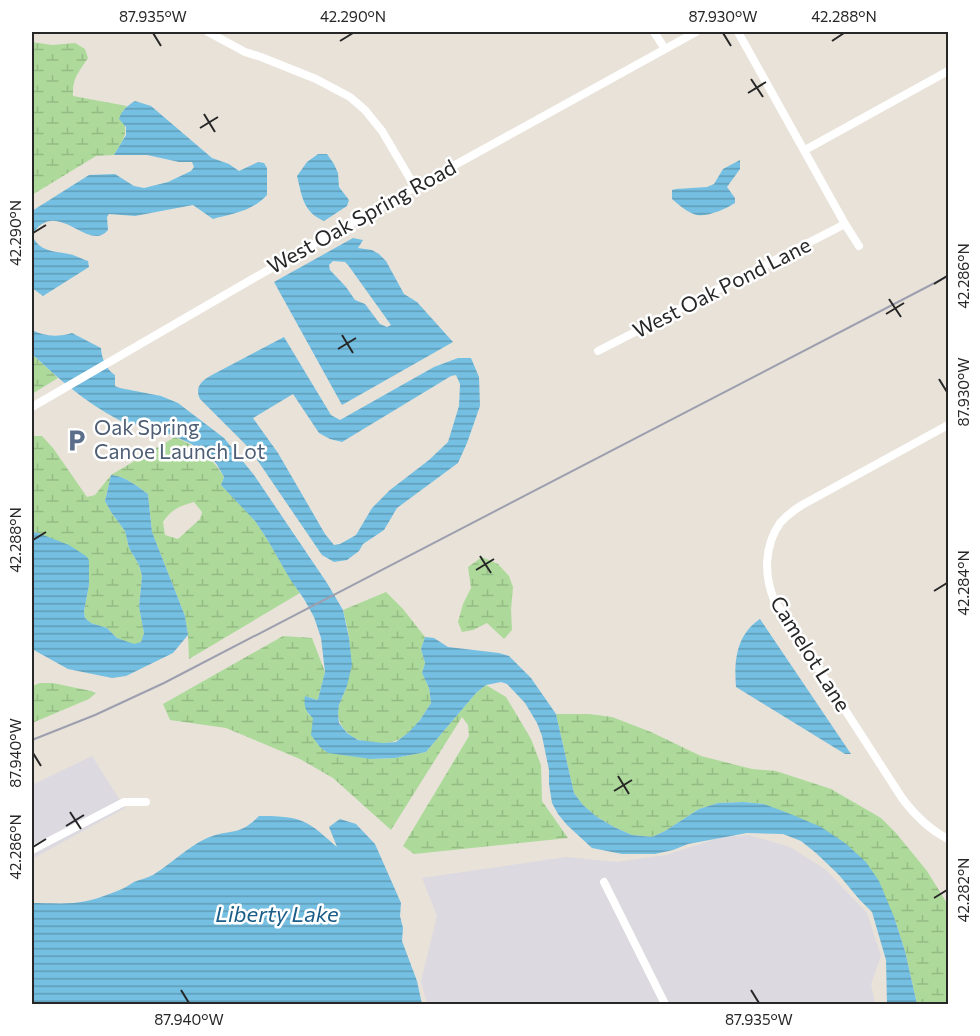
<svg xmlns="http://www.w3.org/2000/svg" width="980" height="1036" viewBox="0 0 980 1036" font-family="Commissioner,sans-serif">
<defs>
<pattern id="wetland-marsh" width="20" height="14" patternUnits="userSpaceOnUse" patternTransform="scale(1.5)"><rect width="20" height="14" fill="#adda9a"/><path d="M1 5h8M5 5V1M11 12h8M15 12V8" fill="none" stroke="#95bb85"/></pattern>
<pattern id="water-rules" width="6" height="5" patternUnits="userSpaceOnUse" patternTransform="scale(1.5)"><rect width="6" height="5" fill="#75c0e2"/><path d="M0 2.5h6" fill="none" stroke="#609cb7"/></pattern>
</defs>
<rect width="100%" height="100%" fill="#e8e2d9"/>
<path fill="#dcd9e1" d="M92 756 125 808 32 859V785Z
M749 835 790 847 825 869 867 913 881 956 871 984 875 1004H427L421 981 437 916 422 878 566 857 617 862 666 855 722 837Z"/>
<path fill="url(#wetland-marsh)" fill-rule="evenodd" d="M32 42 52 45 75 43 85 49 88 58C79 72 72 78 73 96L127 106 122 112C128 135 126 135 114 155L96 156 32 195Z
M32 354 58 378 32 394Z
M32 436H42L53 448 87 497 95 495 111 475 175 437C199 448 210 455 224 477L221 485C233 497 247 510 257 524 273 546 284 571 300 593L189 659 188 635 185 616 152 532 148 494C137 486 125 476 111 475L105 501 111 512 125 531 129 548 139 565 142 576 139 607 144 633 141 642 134 645 117 638 107 628 91 623 85 618 84 611 89 585 38 533 32 532ZM194 502 202 512 200 519 178 539 165 535 163 522C171 510 179 506 194 502Z
M482 557 498 564 509 576 513 587 511 610 512 630 504 639 487 623 473 630 462 632 458 622 463 604 471 588 468 567Z
M386 592 403 609 425 637 421 649 425 663 422 673 429 688 431 703C419 722 405 745 380 743 373 742 363 742 357 739 344 733 335 720 339 706 341 698 346 692 347 684 348 672 350 649 349 637 348 628 345 619 343 610Z
M283 636 312 638 325 672 318 699 317 700 305 696 308 714 371 759 395 758 426 752 476 693 486 685 506 697 531 739 541 765 542 801 568 838 414 854 403 846 469 736 468 725 462 717 391 830 333 778 300 759 226 728 170 720 163 704Z
M40 683H53L91 691 96 693 89 699 32 723V686Z
M556 714H589L612 717 651 732 701 756 752 769 776 771 831 789 881 818 896 833 927 871 948 905V1004H917L905 951 894 917 764 804 744 802 718 803 699 809 665 831 652 837 632 835 614 827 597 817 583 805 574 793Z"/>
<path fill="url(#water-rules)" fill-rule="evenodd" d="M135 101 151 106 212 158 229 164 239 171 258 162 264 163 267 168V195C251 212 234 213 213 219L193 205 135 216 109 214 107 217 108 230C89 254 56 195 32 235 39 252 54 251 69 254 75 255 82 259 88 261L89 267 43 296 32 288V211L89 175 115 174 134 186 144 188 168 182 191 171 194 167 192 162H179L147 155H114L126 135V127L119 119C122 110 127 106 135 101Z
M318 154H327L334 164 338 173 339 187 349 200 347 206 324 221C303 212 302 196 297 176L307 162Z
M740 160V169L727 187 735 198V203C726 209 707 217 697 215 688 213 679 205 672 199V190L676 189 707 187 714 184 723 169Z
M353 238 363 240 358 248 372 250 379 254 386 261 404 294 417 302 453 342 342 405 274 282ZM333 261 345 262 348 265 391 325 387 327 380 324 365 304 355 300 346 287 330 270 329 265Z
M32 330C45 337 59 337 72 333L101 348C101 357 107 371 115 375V386L120 388 161 396 178 403 224 438 254 475 327 583 343 610 349 638 352 665 347 686 339 705 338 713 339 723 347 733 358 740 383 743 396 742 409 732 420 720 431 703 429 688 422 673 425 663 421 649 425 637 434 638 448 647 499 653 509 656 531 678 556 714 574 793 583 805 597 817 614 827 632 835 652 837 665 831 699 809 718 803 744 802 764 804 793 815 821 827 845 843 866 862 879 881 894 917 905 951 917 1004H887L886 960 872 912 859 899 839 875 816 853 801 841 783 834 747 833 688 844 673 850 655 854H622L592 848 567 825 558 814 552 803 549 784V770L542 736 537 723 525 703 507 684 501 682 486 685 476 693 426 752 395 758 371 759 328 753 320 747 311 735 313 718C306 713 303 705 305 696L317 700 318 699 325 672 321 638 314 617 304 599 290 579 267 539 255 521 221 485 224 477C221 472 218 466 215 462 198 443 169 434 146 426 137 424 127 425 119 420 86 403 59 379 32 354Z
M284 337 331 415 340 420 434 367 458 358H471L479 377 480 406 467 443 458 463 397 508 384 530 363 544 359 551 347 560 334 562 322 555 249 448 200 399C195 388 200 382 210 376ZM456 375 460 384 459 406 448 442 429 460 390 490 372 508 356 535 340 544 334 545 325 534 278 453 253 418 293 394 319 433 330 439 342 442 451 376Z
M111 475C125 476 137 486 148 494L152 532 185 616 188 635 173 653 126 676 112 678 68 669 32 649V532L38 533 69 545 86 556 89 560V585L84 611 85 618 91 623 107 628 117 638 134 644 141 642 144 633 139 607 142 576 139 565 129 548 125 531 111 512 105 501Z
M760 619 851 754H845L736 687C734 661 736 635 760 619Z
M259 816C273 816 289 816 302 821 315 826 326 838 337 847L329 827 340 819 356 824 375 844 401 903 400 916 403 928 402 941 417 981 422 1004H32V903C45 903 60 904 73 903 89 902 108 895 122 889 127 887 130 884 134 882 141 879 149 878 156 873 173 862 187 848 205 839 228 828 238 838 259 816Z"/>
<g fill="none" stroke-linecap="round" stroke-linejoin="round">
<path stroke="#fff" stroke-width="8" d="M208 32 245 52 261 57 316 79 350 97 365 110 382 131 415 187
M654 32 665 49
M738 32 845 224 859 246
M805 150 948 71
M598 351 845 224
M32 407 254 278 415 187 696 32
M948 425 802 505C794 510 786 516 780 523 764 546 764 575 774 600L902 798C914 814 930 830 948 839
M32 850 124 802H146
M604 882 665 1004"/>
<path stroke="#9d9faf" stroke-width="2" d="M32 740 95 715 164 683 948 276"/>
</g>
<path fill="none" stroke="#272727" stroke-width="2" d="M153 33 161 46M723 33 731 46M340 41 353 33M832 41 844 33M751 79 763 97M748 93 766 82M204 114 215 132M200 128 218 117M33 233 46 225M934 284 947 276M889 299 901 317M886 314 904 303M342 335 353 353M338 349 356 338M939 379 947 392M33 540 46 532M480 556 491 573M476 570 494 559M934 591 947 583M33 753 41 766M618 776 629 794M614 791 632 780M70 812 81 829M66 826 84 815M33 847 46 839M934 898 947 890M181 990 189 1003M751 990 759 1003"/>
<defs>
<symbol id="parking-bare" viewBox="-9 -9 18 18"><path d="M-3.5-5.5H1a3.5 3.5 0 0 1 0 7H-1V5.5H-3.5ZM-1-3.4V-.6H.8a1.4 1.4 0 0 0 0-2.8Z" fill="#5c6f8a" stroke="#fff" stroke-width="2.5" paint-order="stroke"/></symbol>
</defs>
<g fill-rule="evenodd">
<use href="#parking-bare" x="60" y="424" width="33" height="33"/>
</g>
<g text-anchor="middle" stroke-width="5" stroke-linejoin="round" paint-order="stroke">
<g font-size="21" fill="#272727" stroke="#fff">
<text transform="translate(362 217) rotate(-29)" y="7">West Oak Spring Road</text>
<text transform="translate(722 288) rotate(-27)" y="7">West Oak Pond Lane</text>
<text transform="translate(810 654) rotate(58)" y="7">Camelot Lane</text>
</g>
<g font-size="21" fill="#4e5e75" stroke="#fff" text-anchor="start">
<text x="94" y="435">Oak Spring<tspan x="94" dy="24">Canoe Launch Lot</tspan></text>
</g>
<g font-size="22" font-style="italic" fill="#195d88" stroke="#fff">
<text x="277" y="922">Liberty Lake</text>
</g>
</g>
<rect width="980" height="1036" fill="none" stroke="#ffffff" stroke-width="66"/>
<rect x="33" y="33" width="914" height="970" fill="none" stroke="#272727" stroke-width="2"/>
<g font-size="15" text-anchor="middle" fill="#272727">
<text x="153" y="22">87.935°W</text>
<text x="353" y="22">42.290°N</text>
<text x="723" y="22">87.930°W</text>
<text x="844" y="22">42.288°N</text>
<text transform="translate(16 233) rotate(-90)" y="5">42.290°N</text>
<text transform="translate(964 276) rotate(-90)" y="5">42.286°N</text>
<text transform="translate(964 392) rotate(-90)" y="5">87.930°W</text>
<text transform="translate(16 540) rotate(-90)" y="5">42.288°N</text>
<text transform="translate(964 583) rotate(-90)" y="5">42.284°N</text>
<text transform="translate(16 753) rotate(-90)" y="5">87.940°W</text>
<text transform="translate(16 847) rotate(-90)" y="5">42.286°N</text>
<text transform="translate(964 890) rotate(-90)" y="5">42.282°N</text>
<text x="189" y="1025">87.940°W</text>
<text x="759" y="1025">87.935°W</text>
</g>
</svg>
